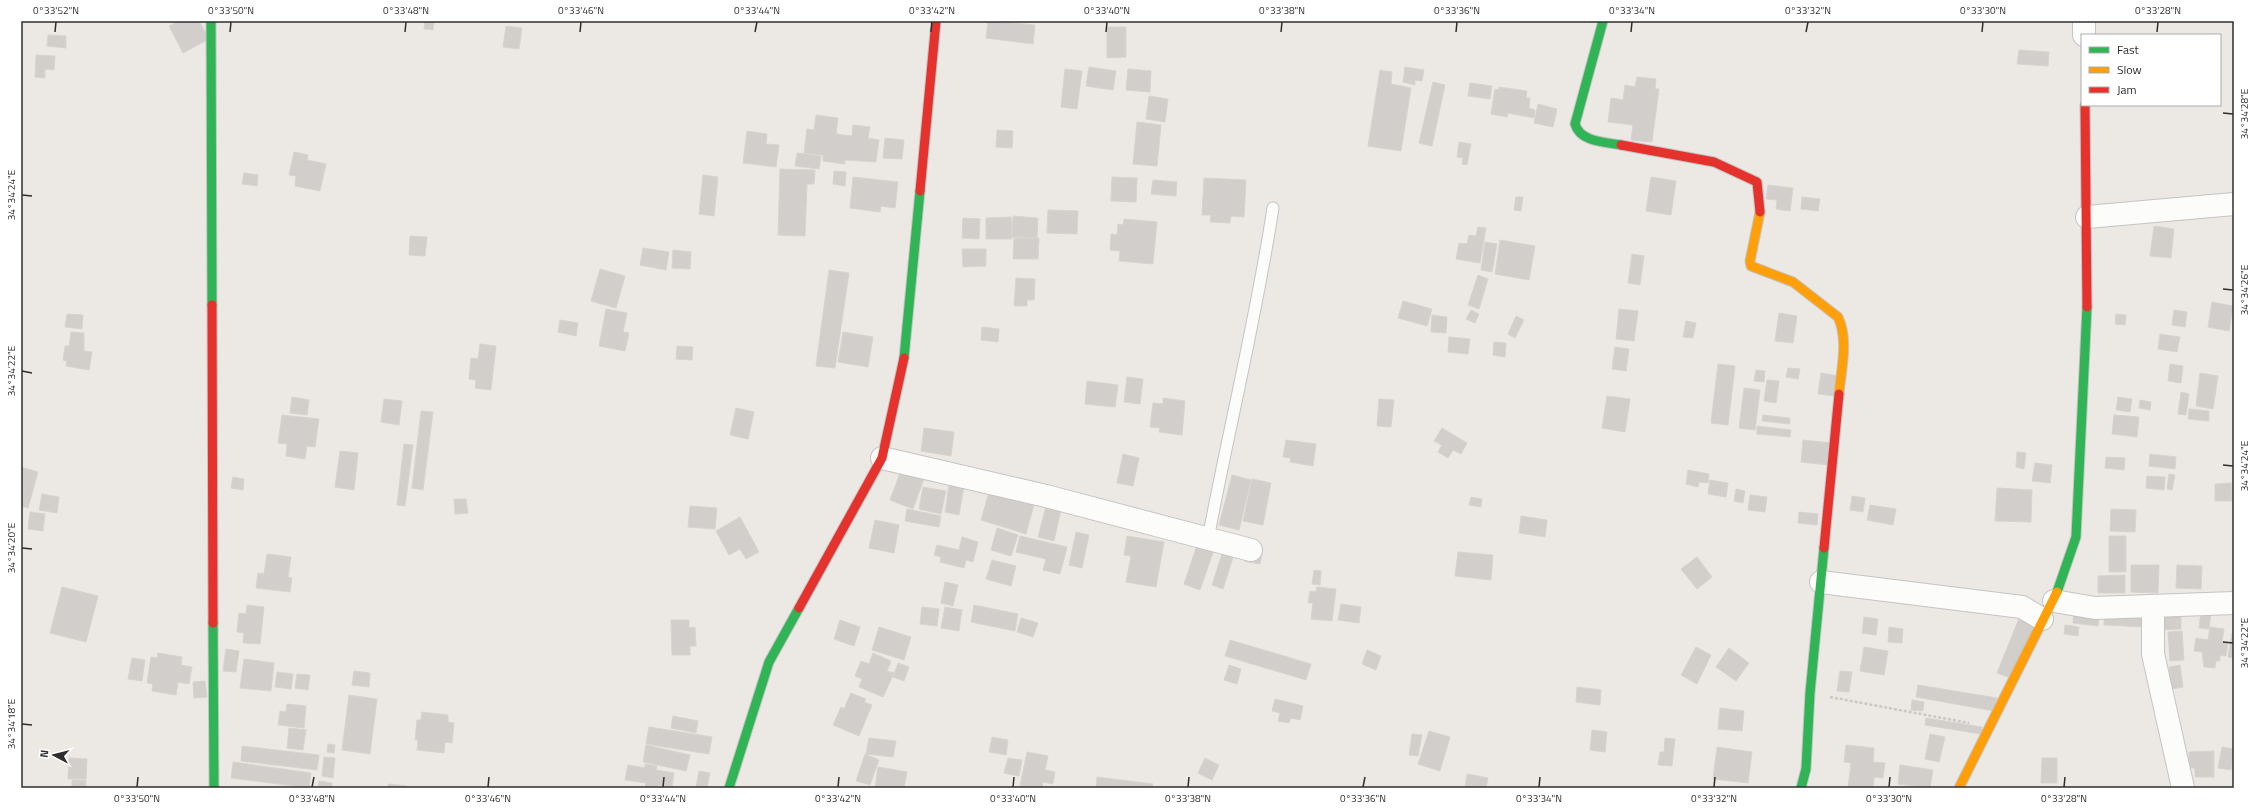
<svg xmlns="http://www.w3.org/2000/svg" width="2255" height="809" viewBox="0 0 2255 809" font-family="'Titillium Web',sans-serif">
<rect width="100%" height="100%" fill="#ece8e4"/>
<path fill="#d1cecb" stroke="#d7d4d0" d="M178 21H199L209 39 183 53 169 26Z
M425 21H434L433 30 424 29Z
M988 21 1035 25 1033 44 986 38Z
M506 26 522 28 519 49 503 47Z
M1107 27H1126V57L1107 58Z
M48 35 66 36V48L47 46Z
M2019 50 2049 52 2048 66 2017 64Z
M36 55 55 56 54 70 45 69V78L35 77Z
M1089 67 1116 71 1113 90 1086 86Z
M1405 67 1424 70 1422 81 1415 80V85L1403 82Z
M1065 69 1082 71 1077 109 1061 107Z
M1128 69 1151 71 1150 92 1126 90Z
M1380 70 1392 72 1391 84 1411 88 1401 151 1368 146Z
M1637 77 1656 79 1655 89H1659L1652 142 1631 140 1633 125 1608 122 1611 98 1623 100 1625 85 1635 87Z
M1433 82 1445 85 1432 146 1419 143Z
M1470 83 1492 86 1490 99 1468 96Z
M1499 87 1527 91 1526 98H1530L1529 108 1535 110 1534 118 1508 113 1507 117 1491 114 1495 89 1499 90Z
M1149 96 1168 99 1165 122 1146 119Z
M1538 104 1557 109 1553 127 1534 123Z
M816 115 838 118 836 134 852 136 853 125 870 127 868 138 879 140 876 162 845 160V164L823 161V155L804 153 807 129 814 130Z
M1137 122 1161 125 1157 166 1133 164Z
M997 130 1013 131 1012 148 996 147Z
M747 131 767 134 766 144 779 145 776 167 743 163Z
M885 138 904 140 902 159 883 158Z
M1459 142 1471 144 1467 165 1462 164 1463 158 1457 157Z
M294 152 308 155 307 160 326 164 320 191 295 186 296 176 289 175Z
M797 153 821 156 819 169 795 166Z
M780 169 815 170 814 184H807L805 236 778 235Z
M834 171 846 172 845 186 833 184Z
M244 173 258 175 257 186 242 184Z
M703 175 718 177 714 216 699 214Z
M853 177 898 182 895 208 881 206 880 212 850 208Z
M1112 177 1137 178 1136 202 1111 201Z
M1651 177 1676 181 1671 215 1646 211Z
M1204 178 1246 180 1244 217 1231 216 1230 223 1210 222 1211 215H1202Z
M1153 180 1177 182 1176 196 1151 194Z
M1768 185 1793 188 1790 211 1776 209 1777 200 1766 199Z
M1516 197H1523L1521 211 1514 210Z
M1802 197 1820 199 1818 211 1801 209Z
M1048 210 1078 211 1077 234 1047 233Z
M1013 216 1038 218 1037 238 1012 237Z
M1011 217 1012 239H986V218Z
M963 218 980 219 979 239 962 238Z
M1124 219 1157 222 1153 264 1119 261 1120 251 1110 250 1111 234 1117 235 1118 224 1123 225Z
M2154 226 2174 229 2171 258 2150 256Z
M1478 227 1486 228 1480 263 1456 259 1459 243 1467 244 1469 235 1476 236Z
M410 236 427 237 425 256 409 255Z
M1014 238H1039L1038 259H1013Z
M1500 240 1535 246 1529 280 1495 274Z
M1485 242 1497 244 1492 272 1481 270Z
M643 248 669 252 666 270 640 265Z
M962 249H986V266L963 267Z
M673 250 691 252 690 269 672 268Z
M1632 254 1644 256 1640 285 1628 283Z
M600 269 625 276 616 308 591 301Z
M829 270 849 273 835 368 816 366Z
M1478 275 1488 279 1479 309 1468 305Z
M1016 278 1035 279 1034 300H1027V306H1014Z
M1403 301 1432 309 1427 326 1398 318Z
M2212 302 2233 306 2229 331 2208 327Z
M606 309 627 313 623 332 629 333 625 351 599 346Z
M1619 309 1638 311 1634 341 1616 339Z
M1471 310 1479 314 1475 323 1466 319Z
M2174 310 2187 312 2185 327 2172 325Z
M1779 313 1797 316 1793 343 1775 341Z
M67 314 83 315 82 329 65 327Z
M2116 314 2126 315 2125 325 2115 324Z
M1432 315 1447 317 1446 333 1431 332Z
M1516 316 1524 320 1515 338 1508 334Z
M560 320 578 323 576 336 558 332Z
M1686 321 1696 323 1693 338 1683 337Z
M982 327 999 329 998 342 981 340Z
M71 332 84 333V351L92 352 89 370 66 366 67 361 63 360 65 346H69Z
M843 332 873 337 868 367 838 362Z
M2160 334 2180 337 2177 352 2158 349Z
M1449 337 1470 339 1468 354 1448 352Z
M1494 342 1506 343 1505 357 1493 355Z
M480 344 496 346 491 390 475 388 476 380 469 379 471 358 478 359Z
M677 346 693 347 692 360 676 359Z
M1615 347 1629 349 1626 371 1612 369Z
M1718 364 1735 366 1728 425 1711 423Z
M2170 364 2183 366 2181 383 2168 381Z
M1788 368 1800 369 1798 379 1786 377Z
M1756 370 1765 371 1764 382 1754 381Z
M1821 373 1838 376 1835 396 1818 394Z
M2200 373 2218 376 2213 409 2196 406Z
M1127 377 1143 379 1140 404 1124 402Z
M1767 380 1779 381 1776 403 1764 401Z
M1087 381 1118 385 1115 407 1085 404Z
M1744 388 1760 390 1755 430 1739 428Z
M2181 392 2189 394 2186 415 2178 414Z
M1607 396 1630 399 1625 432 1602 428Z
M292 397 309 400 307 415 290 413Z
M2118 397 2132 399 2130 412 2116 410Z
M1163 398 1185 401 1182 435 1159 432 1160 428 1150 427 1153 403 1163 404Z
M384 399 402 401 399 425 381 422Z
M1379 399 1394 400 1391 427 1377 426Z
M2140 400 2151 402 2150 410 2139 408Z
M736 408 754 412 748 439 730 435Z
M2189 409 2209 411V421L2188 419Z
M421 411 433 412 423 490 412 488Z
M282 415 319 419 315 447 307 446 305 459 286 456 287 444 278 443Z
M1763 415 1790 418V424L1762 421Z
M2114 415 2139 417 2137 437 2112 434Z
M1757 426 1791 430 1790 437 1757 434Z
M924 428 954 432 951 456 921 451Z
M1442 428 1467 443 1461 454 1453 450 1448 458 1438 452 1442 445 1434 441Z
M1286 440 1316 444 1313 466 1290 462 1291 458 1283 457Z
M1803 440 1831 443 1829 465 1801 462Z
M404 444 413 445 405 506 397 505Z
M340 451 358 453 354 490 335 487Z
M2017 452 2026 453 2024 469 2016 467Z
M1123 454 1139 458 1133 486 1117 483Z
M2150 454 2176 457 2175 469 2149 466Z
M2106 457 2125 458 2124 470 2105 468Z
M2035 463 2052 465 2050 483 2032 481Z
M21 467 38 472 28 508 21 506Z
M902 468 925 476 913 509 890 500Z
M1688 470 1709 474 1708 483 1699 482 1698 487 1686 484Z
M2169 474 2175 475 2172 490 2167 489Z
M1232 475 1251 480 1239 530 1219 525Z
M2147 476 2165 477 2164 490 2146 488Z
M233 477 244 479 243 490 231 488Z
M950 478 965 481 959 515 945 512Z
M1252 479 1271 483 1263 525 1243 521Z
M1710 480 1728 483 1726 497 1708 494Z
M2231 483 2232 501H2215V484Z
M923 487 946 491 941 514 919 509Z
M1997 488 2032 490 2031 522 1995 521Z
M1736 489 1745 491 1743 503 1734 501Z
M989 492 1034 505 1026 534 981 520Z
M42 494 59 497 57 513 39 510Z
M1750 495 1767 497 1765 512 1748 510Z
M1852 496 1865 498 1863 512 1850 510Z
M1471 497 1482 499 1481 507 1469 505Z
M454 499H466L468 513 455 514Z
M1870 505 1896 509 1893 525 1867 520Z
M690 506 717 508 715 529 688 527Z
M1046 506 1061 510 1054 541 1038 537Z
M907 509 941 516 939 527 905 521Z
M2111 509 2136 510 2135 532 2110 531Z
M30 512 45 514 43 531 28 529Z
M1799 512 1818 514 1817 525 1798 523Z
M1521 516 1547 520 1545 537 1519 533Z
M740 517 759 552 746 559 740 549 729 555 716 531Z
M875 520 899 525 894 553 869 548Z
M997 528 1018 535 1011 556 991 550Z
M1076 532 1089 535 1082 568 1069 565Z
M1020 536 1067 547 1060 574 1043 570 1046 559 1016 552Z
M1127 536 1164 542 1156 587 1126 582 1131 556 1124 555Z
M2109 536H2126V572H2109Z
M962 537 978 542 973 562 966 560 964 568 940 562 941 557 934 555 937 545 959 550Z
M1199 539 1216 544 1200 590 1184 584Z
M1225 545 1236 548 1223 589 1212 585Z
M1246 550 1262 553 1260 564 1244 561Z
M1458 552 1493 555 1491 580 1455 576Z
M267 554 291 557 288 577 292 578 290 592 256 588 258 573 264 574Z
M1697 557 1712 577 1697 589 1681 569Z
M992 560 1016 566 1011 586 986 579Z
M2131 565H2159L2158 593 2131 592Z
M2177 565 2202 566 2201 589 2176 588Z
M1314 570 1321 571 1320 585 1312 584Z
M2125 575V593H2098V576Z
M945 582 958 585 953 606 941 603Z
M62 587 98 596 86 642 50 633Z
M1317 587 1336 589 1332 621 1311 619 1313 603H1308L1310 591 1316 592Z
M1341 604 1361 607 1359 623 1338 620Z
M247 605 264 607 260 644 243 643 244 633 237 632 239 613 246 614Z
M974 605 1018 614 1015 631 971 622Z
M922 607 939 609 937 626 920 624Z
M945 607 962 610 959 631 941 628Z
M2074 611 2099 614 2098 626 2073 623Z
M2105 611 2147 614 2146 627 2104 625Z
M2201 612 2211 613 2209 629 2199 628Z
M2181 613V629L2159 630V614Z
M2020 616 2036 622 2013 679 1997 673Z
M1864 617 1878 619 1876 635 1862 633Z
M1021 618 1038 623 1033 637 1017 632Z
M671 620H689V628L695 627 696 646H690V655H672Z
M840 620 860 627 854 646 834 639Z
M2065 625 2079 627 2078 636 2064 634Z
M879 627 911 637 904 660 872 650Z
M1889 627 1903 629 1902 643 1888 642Z
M2210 627 2224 629 2222 642 2228 643 2226 656 2220 655V661H2216L2215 668 2204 667 2202 652 2194 651 2196 638 2208 640Z
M2182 631 2184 660 2170 661 2168 632Z
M2232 633 2234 634V658L2228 657Z
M1230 640 1311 664 1306 680 1225 656Z
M1696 647 1711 655 1697 684 1681 675Z
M1864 647 1888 651 1884 675 1860 671Z
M1729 648 1749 663 1736 681 1716 667Z
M226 649 239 651 236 672 223 671Z
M1367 650 1381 656 1376 670 1362 664Z
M158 653 182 657 181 665 192 667 189 684 178 682 176 695 152 691 153 684 147 683 151 657 157 658Z
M873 653 891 661 887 671 894 673 883 697 859 687 862 679 855 676 861 661 869 664Z
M132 658 145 660 142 681 128 679Z
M244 659 274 663 271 691 240 688Z
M898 663 909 667 904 681 893 677Z
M1229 665 1241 669 1237 684 1224 680Z
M2180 665 2183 687 2172 689 2169 667Z
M354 671 370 673 369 687 352 685Z
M1840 671 1852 672 1849 692 1837 691Z
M277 672 293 674 291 689 275 687Z
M297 674 310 675 308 690 295 688Z
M205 681 207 697 194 698 193 682Z
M1918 685 1997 698 1994 711 1916 697Z
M1577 687 1601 690 1600 705 1576 702Z
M851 693 866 699 864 702 872 705 859 736 833 725 841 707 844 709Z
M349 695 377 699 370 754 342 750Z
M1275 699 1303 706 1300 720 1291 718 1289 723 1278 721 1280 713 1272 711Z
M1912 700 1924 702 1923 711 1911 710Z
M287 704 306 706 304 728 278 725 280 711 286 712Z
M1720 708 1744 711 1742 731 1718 729Z
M422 712 448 715V722L454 723 452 743 445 742 444 753 417 750 418 740H415L417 720H421Z
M673 716 698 721 696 733 671 728Z
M1926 718 1982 727 1981 734 1925 725Z
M649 727 712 737 709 754 646 744Z
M289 728 306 730 303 750 287 748Z
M1592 730 1607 732 1605 752 1590 750Z
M1429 731 1450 737 1440 771 1418 764Z
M1412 734 1422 735 1418 756 1409 755Z
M1930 734 1945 737 1939 762 1925 759Z
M992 737 1008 740 1006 755 989 752Z
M869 738 896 741 893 757 866 754Z
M1665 738 1675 739 1672 766 1658 765 1660 752H1664Z
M328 744 335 745 334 753 327 752Z
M646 745 690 755 686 771 643 762Z
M1846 745 1874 748 1873 762 1885 763 1883 778 1874 777 1873 787 1848 788 1851 763 1844 762Z
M242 746 319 755 317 770 241 761Z
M1717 747 1752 752 1748 783 1713 779Z
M2222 747 2234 749 2231 770 2218 768Z
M2214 751V777H2195V768H2189V752Z
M1027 752 1048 756 1045 770 1055 772 1053 784 1043 782 1042 788 1020 786Z
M865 754 879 760 870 785 856 781Z
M324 757 335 758 333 778 322 776Z
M69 758 87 759 86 779H68Z
M1008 758 1022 760 1019 776 1004 773Z
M1205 758 1219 765 1212 780 1198 773Z
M2042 758H2057V783H2041Z
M233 762 311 773 309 788 231 778Z
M645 764 657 766 656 770 674 773 672 787 658 785 657 788H645L646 783 625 780 628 765 645 768Z
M1900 765 1933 770 1930 788 1898 784Z
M878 767 907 772 904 788H875Z
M699 771 710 773 707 788 696 787Z
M1467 774 1488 778 1486 788 1465 787Z
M1097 777 1153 784 1152 788H1096Z
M72 780H86V788H72Z
M319 781 332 783V788H318Z
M388 784 407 786 406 788H388Z"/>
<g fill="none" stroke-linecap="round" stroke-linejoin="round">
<defs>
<path id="lane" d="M1208 539C1229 428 1256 319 1273 208"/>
<path id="street" d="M2084 35V21
M2087 217 2234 204
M882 458 1046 496 1251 550
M1821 582 2022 607 2042 619
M2054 601 2095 608 2234 603
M2153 607V654L2183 788"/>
<path id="fast" d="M211 21 212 305
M1603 21 1575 124C1580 142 1605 142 1621 145
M904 358 920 191
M2057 592 2076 537 2087 307
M213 623 214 788
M729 788 769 662 799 608
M1801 788 1806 769 1810 693 1824 548"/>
<path id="slow" d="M1760 212 1750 261 1751 266 1793 282 1838 317C1849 340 1841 370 1839 394
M1959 788 2057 592"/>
<path id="jam" d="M2085 105 2087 307
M1621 145 1714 162 1757 182 1760 212
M920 191 936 21
M212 305 213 623
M1824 548 1839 394
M799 608 882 458 904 358"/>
</defs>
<use href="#lane" stroke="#c5c4c5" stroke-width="13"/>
<use href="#street" stroke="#c5c4c5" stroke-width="24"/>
<use href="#fast" stroke="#c5c4c5" stroke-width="11"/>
<use href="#slow" stroke="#c5c4c5" stroke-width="11"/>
<use href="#jam" stroke="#c5c4c5" stroke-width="11"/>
<path stroke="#c9c9c8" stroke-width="2.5" stroke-dasharray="3 2" stroke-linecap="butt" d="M1830 697 1969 723"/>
<use href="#lane" stroke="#fcfcfb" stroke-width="11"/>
<use href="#street" stroke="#fcfcfb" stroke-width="22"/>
<use href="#fast" stroke="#30b455" stroke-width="9"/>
<use href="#slow" stroke="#ff9f0a" stroke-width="9"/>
<use href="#jam" stroke="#e5322d" stroke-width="9"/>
</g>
<path fill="none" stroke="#2e2e2e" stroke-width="1.5" d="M55 32 56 22M230 32 231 22M405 32 406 22M580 32 581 22M755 32 757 22M931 32 932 22M1106 32 1107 22M1281 32 1282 22M1456 32 1457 22M1631 32 1632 22M1806 32 1808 22M1982 32 1983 22M2157 32 2158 22M2223 113 2233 114M22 195 32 196M2223 289 2233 290M22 371 32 373M2223 465 2233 466M22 548 32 549M2223 642 2233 643M22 724 32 725M137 787 138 777M312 787 314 777M488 787 489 777M663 787 664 777M838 787 839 777M1013 787 1014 777M1188 787 1189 777M1363 787 1365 777M1539 787 1540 777M1714 787 1715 777M1889 787 1890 777M2064 787 2065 777"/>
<rect width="2255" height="809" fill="none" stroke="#ffffff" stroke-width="44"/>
<rect x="2081" y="34" width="140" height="72" fill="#ffffff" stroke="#ababab"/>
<rect x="2089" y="47" width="20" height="6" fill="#30b455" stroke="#ababab"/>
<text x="2117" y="54" font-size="12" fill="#2e2e2e">Fast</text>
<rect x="2089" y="67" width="20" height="6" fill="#ff9f0a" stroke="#ababab"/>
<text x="2117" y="74" font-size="12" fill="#2e2e2e">Slow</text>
<rect x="2089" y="87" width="20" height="6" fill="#e5322d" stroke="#ababab"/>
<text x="2117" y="94" font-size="12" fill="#2e2e2e">Jam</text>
<g transform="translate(54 755) rotate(277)" stroke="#ffffff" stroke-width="3" paint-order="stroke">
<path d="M0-3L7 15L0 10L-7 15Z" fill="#2e2e2e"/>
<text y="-6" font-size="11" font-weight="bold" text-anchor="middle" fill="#2e2e2e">N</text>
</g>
<rect x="22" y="22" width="2211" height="765" fill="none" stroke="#2e2e2e" stroke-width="1.5"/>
<g font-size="10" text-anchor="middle" fill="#2e2e2e">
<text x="56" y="14">0°33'52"N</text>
<text x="231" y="14">0°33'50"N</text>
<text x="406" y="14">0°33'48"N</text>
<text x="581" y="14">0°33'46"N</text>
<text x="757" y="14">0°33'44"N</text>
<text x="932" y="14">0°33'42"N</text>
<text x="1107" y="14">0°33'40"N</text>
<text x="1282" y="14">0°33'38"N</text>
<text x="1457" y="14">0°33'36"N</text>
<text x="1632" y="14">0°33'34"N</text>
<text x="1808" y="14">0°33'32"N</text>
<text x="1983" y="14">0°33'30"N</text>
<text x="2158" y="14">0°33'28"N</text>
<text transform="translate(2244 114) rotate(-90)" y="4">34°34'28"E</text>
<text transform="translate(11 195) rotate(-90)" y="4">34°34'24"E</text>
<text transform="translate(2244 290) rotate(-90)" y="4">34°34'26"E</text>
<text transform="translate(11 371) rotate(-90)" y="4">34°34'22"E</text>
<text transform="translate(2244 466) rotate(-90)" y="4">34°34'24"E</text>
<text transform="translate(11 548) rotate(-90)" y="4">34°34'20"E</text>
<text transform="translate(2244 643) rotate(-90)" y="4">34°34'22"E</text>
<text transform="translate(11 724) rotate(-90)" y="4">34°34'18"E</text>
<text x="137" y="802">0°33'50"N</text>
<text x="312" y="802">0°33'48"N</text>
<text x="488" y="802">0°33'46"N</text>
<text x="663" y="802">0°33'44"N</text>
<text x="838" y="802">0°33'42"N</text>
<text x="1013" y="802">0°33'40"N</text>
<text x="1188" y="802">0°33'38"N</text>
<text x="1363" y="802">0°33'36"N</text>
<text x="1539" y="802">0°33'34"N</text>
<text x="1714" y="802">0°33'32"N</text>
<text x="1889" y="802">0°33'30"N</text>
<text x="2064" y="802">0°33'28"N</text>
</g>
</svg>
